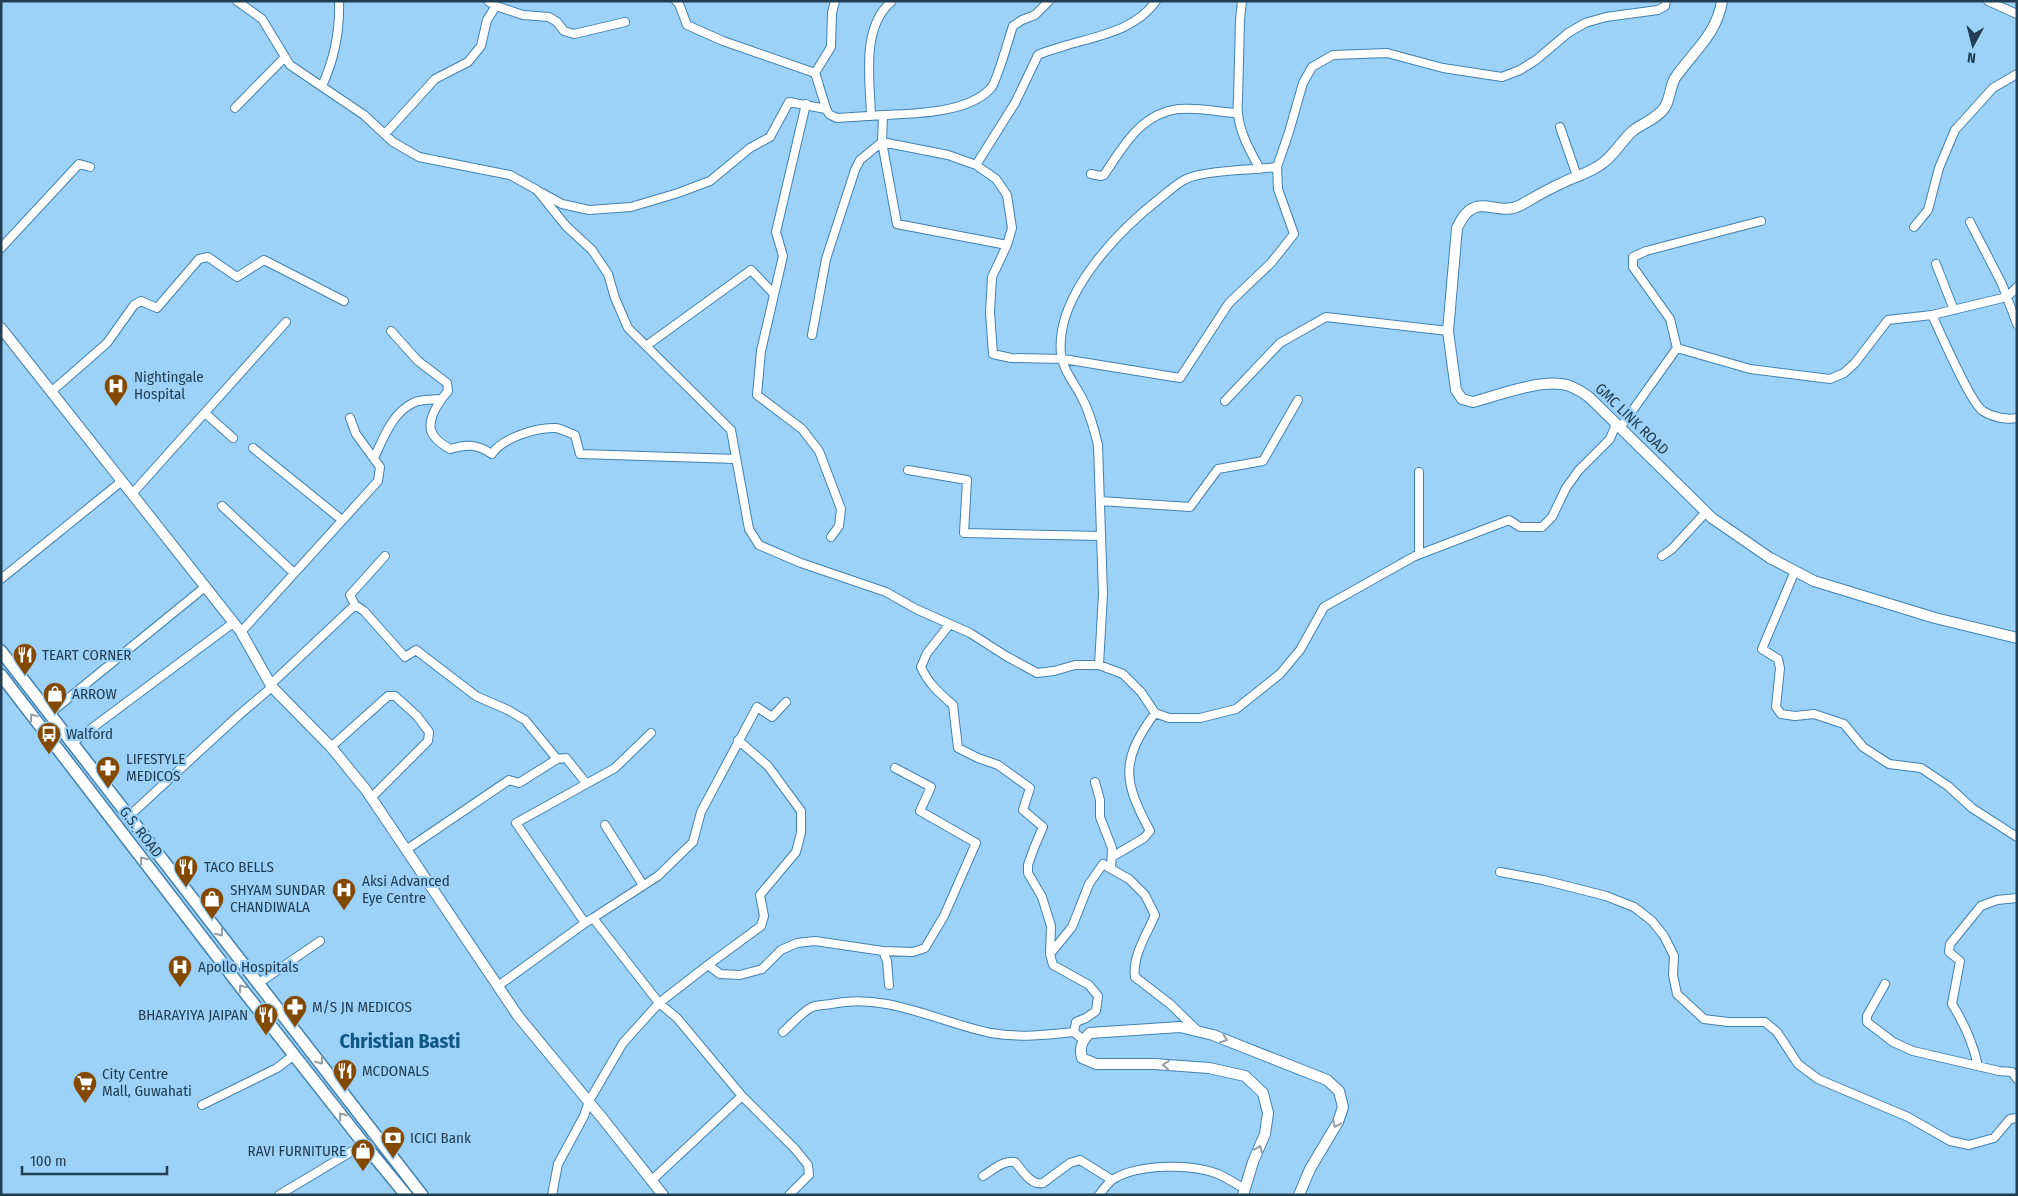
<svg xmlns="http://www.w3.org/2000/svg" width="2018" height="1196" viewBox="0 0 2018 1196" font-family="'Fira Sans Condensed',sans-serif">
<rect width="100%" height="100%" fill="#9cd1f8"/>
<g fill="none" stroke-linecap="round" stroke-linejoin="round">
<defs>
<path id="street" d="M237 1 262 19 290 65 364 115 393 142 419 157 510 175 537 190 566 226 592 250 608 274 615 298 628 328 731 430 749 529 759 545 801 563 886 592 916 609 970 633 1006 656 1037 673 1054 671 1075 665H1099L1123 674 1141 692 1155 713 1169 718H1200L1236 709 1280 674 1300 650 1324 607 1415 556 1509 520 1520 527H1542L1552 517 1566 488 1579 470 1610 439 1616 424
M488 1 496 6 523 15 549 17 557 22 564 31 574 34 625 22
M676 1 679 4 687 25 723 41 815 73C818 81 826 111 829 114 830 115 835 117 837 118L883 115
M1049 1 1035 15 1022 20 1013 26C1009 37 997 82 991 88 969 113 914 114 883 115L882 142 948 155 976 165 996 179 1007 195 1012 228 1007 245 992 277 990 312 993 354 1011 358 1063 359 1180 378 1229 303 1271 263 1294 234 1278 189 1277 167
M1242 1 1240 20 1238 100C1235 124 1248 148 1260 169
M1988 1 2017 14
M815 73 831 47 832 13 835 1
M322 86C334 60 340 30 339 1
M806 104 776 232 783 256 761 351 757 395 802 429 819 451 841 509 839 526 831 537
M235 108 285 57
M871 116C870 79 861 28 891 2
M1560 127 1577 176
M385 134 435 79 468 62 481 46 487 20 496 6
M976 165 1015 103 1038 55C1046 51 1056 49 1064 46 1097 36 1135 31 1156 1
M1091 174 1101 176 1104 175C1123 147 1141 113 1179 109 1198 107 1218 112 1236 113
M540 192 562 204 589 210 631 207 678 193 710 181 750 148 770 137 789 102 826 109
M1970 222 2002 284 2017 324
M1914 227 1928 210 1939 168 1955 130 1993 88 2017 74
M1 248 79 164 90 167
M1936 264 1954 310
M2017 287 2007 297 1932 315C1940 332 1971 404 1983 411 1992 417 2006 420 2017 418
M391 331 418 361 447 383 448 391C440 400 428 417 431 430 433 438 443 445 450 449 468 444 477 444 492 454 502 438 537 427 556 428 562 429 569 433 575 435L580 454 736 459
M812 335 826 259 855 170 860 160 882 142 897 224 1007 245
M646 346 751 270 774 294
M1677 348 1750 369 1830 379 1844 373 1855 363 1888 320 1932 315
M51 392 107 343 134 305 141 301 157 308 199 259 208 257 237 277 264 260 344 301
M1225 401 1280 343 1326 317 1448 331
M205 413 233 438
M1620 428 1677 348 1670 319 1633 267V257L1646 251 1761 221
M253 448 342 520
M374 458C383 439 392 413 413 403 420 399 432 400 441 399
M908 470 967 480 964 533 1101 536
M132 494 286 322
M1100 501 1190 507 1218 469 1263 461 1298 400
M222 506 294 573
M1419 554V472
M1662 556 1672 549 1706 512
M1795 571 1762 649 1778 659 1780 668 1776 707 1781 714 1795 716 1814 714 1844 724 1863 747 1889 764 1921 768 1948 786 1972 808 2017 837
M1 579 122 481
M355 605 350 595 385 556
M950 624 927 653 921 667C928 683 939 693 953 705L958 748 978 758 998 765 1030 788 1023 810 1043 827 1034 848 1028 865V873L1042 897 1051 926 1050 954 1053 965 1089 985 1098 996 1096 1011 1086 1018 1076 1022 1074 1032 1083 1040
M241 632 378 481 380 467 356 434 350 418
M1099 665 1103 594 1098 445C1094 429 1090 413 1082 398 1075 384 1063 370 1061 354 1055 296 1117 232 1159 199 1168 192 1176 184 1186 179 1205 170 1254 170 1277 167L1289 132 1303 83 1312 67 1333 55 1387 53 1443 68 1502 77 1520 70 1536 60 1568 33 1585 23 1606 17 1658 10 1665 6 1666 1
M271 684 355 605 364 611 405 657 416 650 476 696 508 710 525 720 557 759 566 758 586 783
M49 714 205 587
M651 733 615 768 516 823 585 923 593 918 659 1003 677 1018 742 1096 652 1180
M72 743 233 623
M331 747 388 696H395L417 716 429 732 428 741 371 798
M1095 782 1100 800V817L1112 848 1111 869 1129 879 1145 895 1155 915C1147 934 1132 956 1135 977L1170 1004 1198 1031
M128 817 239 715 272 687
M605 825 643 885
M406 850 509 780 519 783 557 759
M1112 857 1144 838 1150 831C1123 781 1120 761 1155 713
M1500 872 1543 880 1606 896 1634 907 1652 921 1664 936 1674 956 1673 975 1677 994 1704 1019 1728 1022H1765L1777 1032 1798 1064 1818 1079 1908 1117 1950 1141 1969 1145 1994 1138 2010 1119 2017 1118
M593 918 658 876 693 842 701 812 757 707 772 717 786 702
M883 951 913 952 925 948 944 916 976 843 920 811 931 787 895 768
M1050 954 1072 927 1089 884 1103 864 1111 869
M708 965 761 926 764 916 760 895 796 852 801 833V811L768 766 738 740
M259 983 320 941
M1885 984 1867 1016V1022L1893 1042 1913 1051 1999 1071 2012 1072 2017 1079
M498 986 585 923
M783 1032C791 1025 802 1012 812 1007 817 1005 825 1005 831 1004 887 992 937 1022 991 1033 1018 1038 1047 1035 1074 1032
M1978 1066C1973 1043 1964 1023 1952 1004L1960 961 1949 952 1950 944 1981 906 1997 900 2017 898
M742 1096 795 1149 808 1165 809 1175 789 1195
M202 1105 277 1068 294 1055
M983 1176C993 1170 1003 1160 1015 1162 1022 1170 1031 1186 1043 1183L1070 1163 1080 1160 1112 1180
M279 1195 364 1144
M552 1195 558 1164 584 1116 589 1101 623 1043 659 1003 708 965 720 974 740 975 762 969 781 950 797 943 815 941 883 951 887 961 889 985
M1099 1195C1103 1190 1107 1184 1112 1180 1136 1164 1191 1163 1218 1174 1227 1178 1236 1184 1245 1189"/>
<path id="secondary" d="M1722 1C1717 34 1693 52 1675 78 1670 87 1670 99 1665 107 1658 118 1645 122 1634 130 1622 139 1614 157 1600 165 1589 173 1574 177 1562 183 1548 189 1535 197 1521 205 1495 219 1476 187 1457 228L1448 331 1456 390 1462 399 1473 402C1498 395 1536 381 1561 384 1572 385 1581 391 1589 397L1712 518 1770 558 1814 581 1935 618 2017 638
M1 328 241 632 272 687 331 747 366 790 518 1016 603 1119 663 1195
M1243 1195 1253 1162 1265 1134 1268 1113 1263 1093 1245 1076 1209 1068 1154 1064H1096L1082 1058C1079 1047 1082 1040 1090 1033L1180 1027 1213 1035 1327 1080 1339 1091 1343 1107 1338 1122 1310 1169 1299 1195"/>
<path id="primary" d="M1 651 422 1195
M1 675 246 994 364 1144 406 1195"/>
</defs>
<use href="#street" stroke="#4182b0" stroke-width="10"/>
<use href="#secondary" stroke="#4182b0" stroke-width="12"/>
<use href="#primary" stroke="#4182b0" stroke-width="14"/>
<use href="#street" stroke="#fff" stroke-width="8"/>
<use href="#secondary" stroke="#fff" stroke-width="10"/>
<use href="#primary" stroke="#fff" stroke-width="11"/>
</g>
<defs><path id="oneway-chevron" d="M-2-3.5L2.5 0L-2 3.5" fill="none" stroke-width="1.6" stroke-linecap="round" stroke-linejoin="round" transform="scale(1.25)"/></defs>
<g stroke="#909ea8">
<use href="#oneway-chevron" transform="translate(33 717) rotate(-127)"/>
<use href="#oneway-chevron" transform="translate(143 860) rotate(-128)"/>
<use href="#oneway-chevron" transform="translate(220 933) rotate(52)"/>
<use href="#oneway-chevron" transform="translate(242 988) rotate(-127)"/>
<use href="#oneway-chevron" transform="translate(1224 1039) rotate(21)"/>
<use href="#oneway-chevron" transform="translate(320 1061) rotate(52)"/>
<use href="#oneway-chevron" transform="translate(1166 1065) rotate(-175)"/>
<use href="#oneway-chevron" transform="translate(342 1116) rotate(-128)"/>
<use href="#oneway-chevron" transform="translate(1336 1124) rotate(116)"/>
<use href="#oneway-chevron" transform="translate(1259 1149) rotate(-67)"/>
</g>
<defs>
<symbol id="hospital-pin" viewBox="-11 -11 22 30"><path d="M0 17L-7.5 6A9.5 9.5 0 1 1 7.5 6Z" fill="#844900" stroke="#9cd1f8"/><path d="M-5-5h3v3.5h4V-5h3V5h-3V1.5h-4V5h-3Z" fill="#fff"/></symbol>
<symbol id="restaurant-pin" viewBox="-11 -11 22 30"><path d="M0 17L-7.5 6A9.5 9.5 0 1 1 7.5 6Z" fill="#844900" stroke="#9cd1f8"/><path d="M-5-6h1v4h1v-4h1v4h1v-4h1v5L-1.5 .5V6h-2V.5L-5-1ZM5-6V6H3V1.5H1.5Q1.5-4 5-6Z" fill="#fff"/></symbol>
<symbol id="shop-pin" viewBox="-11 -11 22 30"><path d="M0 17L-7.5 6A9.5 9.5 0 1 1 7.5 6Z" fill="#844900" stroke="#9cd1f8"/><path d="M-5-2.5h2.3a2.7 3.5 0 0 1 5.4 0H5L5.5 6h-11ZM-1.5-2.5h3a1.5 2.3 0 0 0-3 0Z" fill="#fff"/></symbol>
<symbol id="bus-pin" viewBox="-11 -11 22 30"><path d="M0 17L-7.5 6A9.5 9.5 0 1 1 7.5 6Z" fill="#844900" stroke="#9cd1f8"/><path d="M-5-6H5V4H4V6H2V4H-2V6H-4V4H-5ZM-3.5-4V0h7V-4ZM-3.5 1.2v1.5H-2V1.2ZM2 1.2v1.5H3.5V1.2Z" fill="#fff"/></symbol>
<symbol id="pharmacy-pin" viewBox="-11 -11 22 30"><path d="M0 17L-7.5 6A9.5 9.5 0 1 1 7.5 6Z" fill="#844900" stroke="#9cd1f8"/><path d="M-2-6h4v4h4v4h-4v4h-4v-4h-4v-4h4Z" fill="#fff"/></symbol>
<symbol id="supermarket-pin" viewBox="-11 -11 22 30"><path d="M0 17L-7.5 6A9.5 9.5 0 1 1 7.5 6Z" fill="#844900" stroke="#9cd1f8"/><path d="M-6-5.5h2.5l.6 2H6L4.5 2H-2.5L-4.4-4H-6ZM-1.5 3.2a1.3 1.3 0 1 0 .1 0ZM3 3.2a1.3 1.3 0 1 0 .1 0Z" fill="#fff"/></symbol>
<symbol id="bank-pin" viewBox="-11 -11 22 30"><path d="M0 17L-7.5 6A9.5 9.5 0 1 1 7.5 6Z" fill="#844900" stroke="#9cd1f8"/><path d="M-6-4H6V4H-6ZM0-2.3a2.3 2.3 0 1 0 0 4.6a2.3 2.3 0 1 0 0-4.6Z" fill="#fff"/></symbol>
</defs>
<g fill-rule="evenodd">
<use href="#hospital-pin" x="102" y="372" width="28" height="38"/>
<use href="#restaurant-pin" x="11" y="641" width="28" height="38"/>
<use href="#shop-pin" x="41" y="680" width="28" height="38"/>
<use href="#bus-pin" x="35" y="720" width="28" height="38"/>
<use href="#pharmacy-pin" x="94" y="754" width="28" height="38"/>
<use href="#restaurant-pin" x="172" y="853" width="28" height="38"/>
<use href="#hospital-pin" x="330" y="876" width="28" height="38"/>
<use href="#shop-pin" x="198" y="885" width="28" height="38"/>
<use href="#hospital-pin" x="166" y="953" width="28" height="38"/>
<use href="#pharmacy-pin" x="281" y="993" width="28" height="38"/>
<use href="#restaurant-pin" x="252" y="1001" width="28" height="38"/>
<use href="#restaurant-pin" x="331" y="1057" width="28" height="38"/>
<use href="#supermarket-pin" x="71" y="1069" width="28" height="38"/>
<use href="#bank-pin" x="379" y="1124" width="28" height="38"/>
<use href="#shop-pin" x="349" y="1137" width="28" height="38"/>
</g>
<g text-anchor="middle" stroke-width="4.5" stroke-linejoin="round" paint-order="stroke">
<g font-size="15" fill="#223e52" stroke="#9cd1f8" text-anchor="start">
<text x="134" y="382">Nightingale<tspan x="134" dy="17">Hospital</tspan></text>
<text x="42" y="660">TEART CORNER</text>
<text x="72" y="699">ARROW</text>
<text x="66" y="739">Walford</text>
<text x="126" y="764">LIFESTYLE<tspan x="126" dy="17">MEDICOS</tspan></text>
<text x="204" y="872">TACO BELLS</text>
<text x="362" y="886">Aksi Advanced<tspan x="362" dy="17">Eye Centre</tspan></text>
<text x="230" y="895">SHYAM SUNDAR<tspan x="230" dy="17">CHANDIWALA</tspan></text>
<text x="198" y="972">Apollo Hospitals</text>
<text x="312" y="1012">M/S JN MEDICOS</text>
<text x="248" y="1020" text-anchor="end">BHARAYIYA JAIPAN</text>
<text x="362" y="1076">MCDONALS</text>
<text x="102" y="1079">City Centre<tspan x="102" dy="17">Mall, Guwahati</tspan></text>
<text x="410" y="1143">ICICI Bank</text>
<text x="346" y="1156" text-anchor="end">RAVI FURNITURE</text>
</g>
<g font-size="15" fill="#223e52" stroke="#9cd1f8">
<text transform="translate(1632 419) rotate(44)" y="5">GMC LINK ROAD</text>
<text transform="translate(141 832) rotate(52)" y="5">G.S. ROAD</text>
</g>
<g font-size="20" font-weight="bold" fill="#0f5883" stroke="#9cd1f8">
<text x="400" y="1048">Christian Basti</text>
</g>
</g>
<rect width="2018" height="1196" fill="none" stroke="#223e52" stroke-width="5"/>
<g transform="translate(1973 45) rotate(187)" stroke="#9cd1f8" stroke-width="4" paint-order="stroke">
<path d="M0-4L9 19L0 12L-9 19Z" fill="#223e52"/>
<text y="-8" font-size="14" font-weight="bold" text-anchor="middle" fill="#223e52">N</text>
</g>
<path d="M22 1166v8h145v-8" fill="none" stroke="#223e52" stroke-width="2.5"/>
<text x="30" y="1166" font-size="15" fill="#223e52" stroke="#9cd1f8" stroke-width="4" paint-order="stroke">100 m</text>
</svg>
